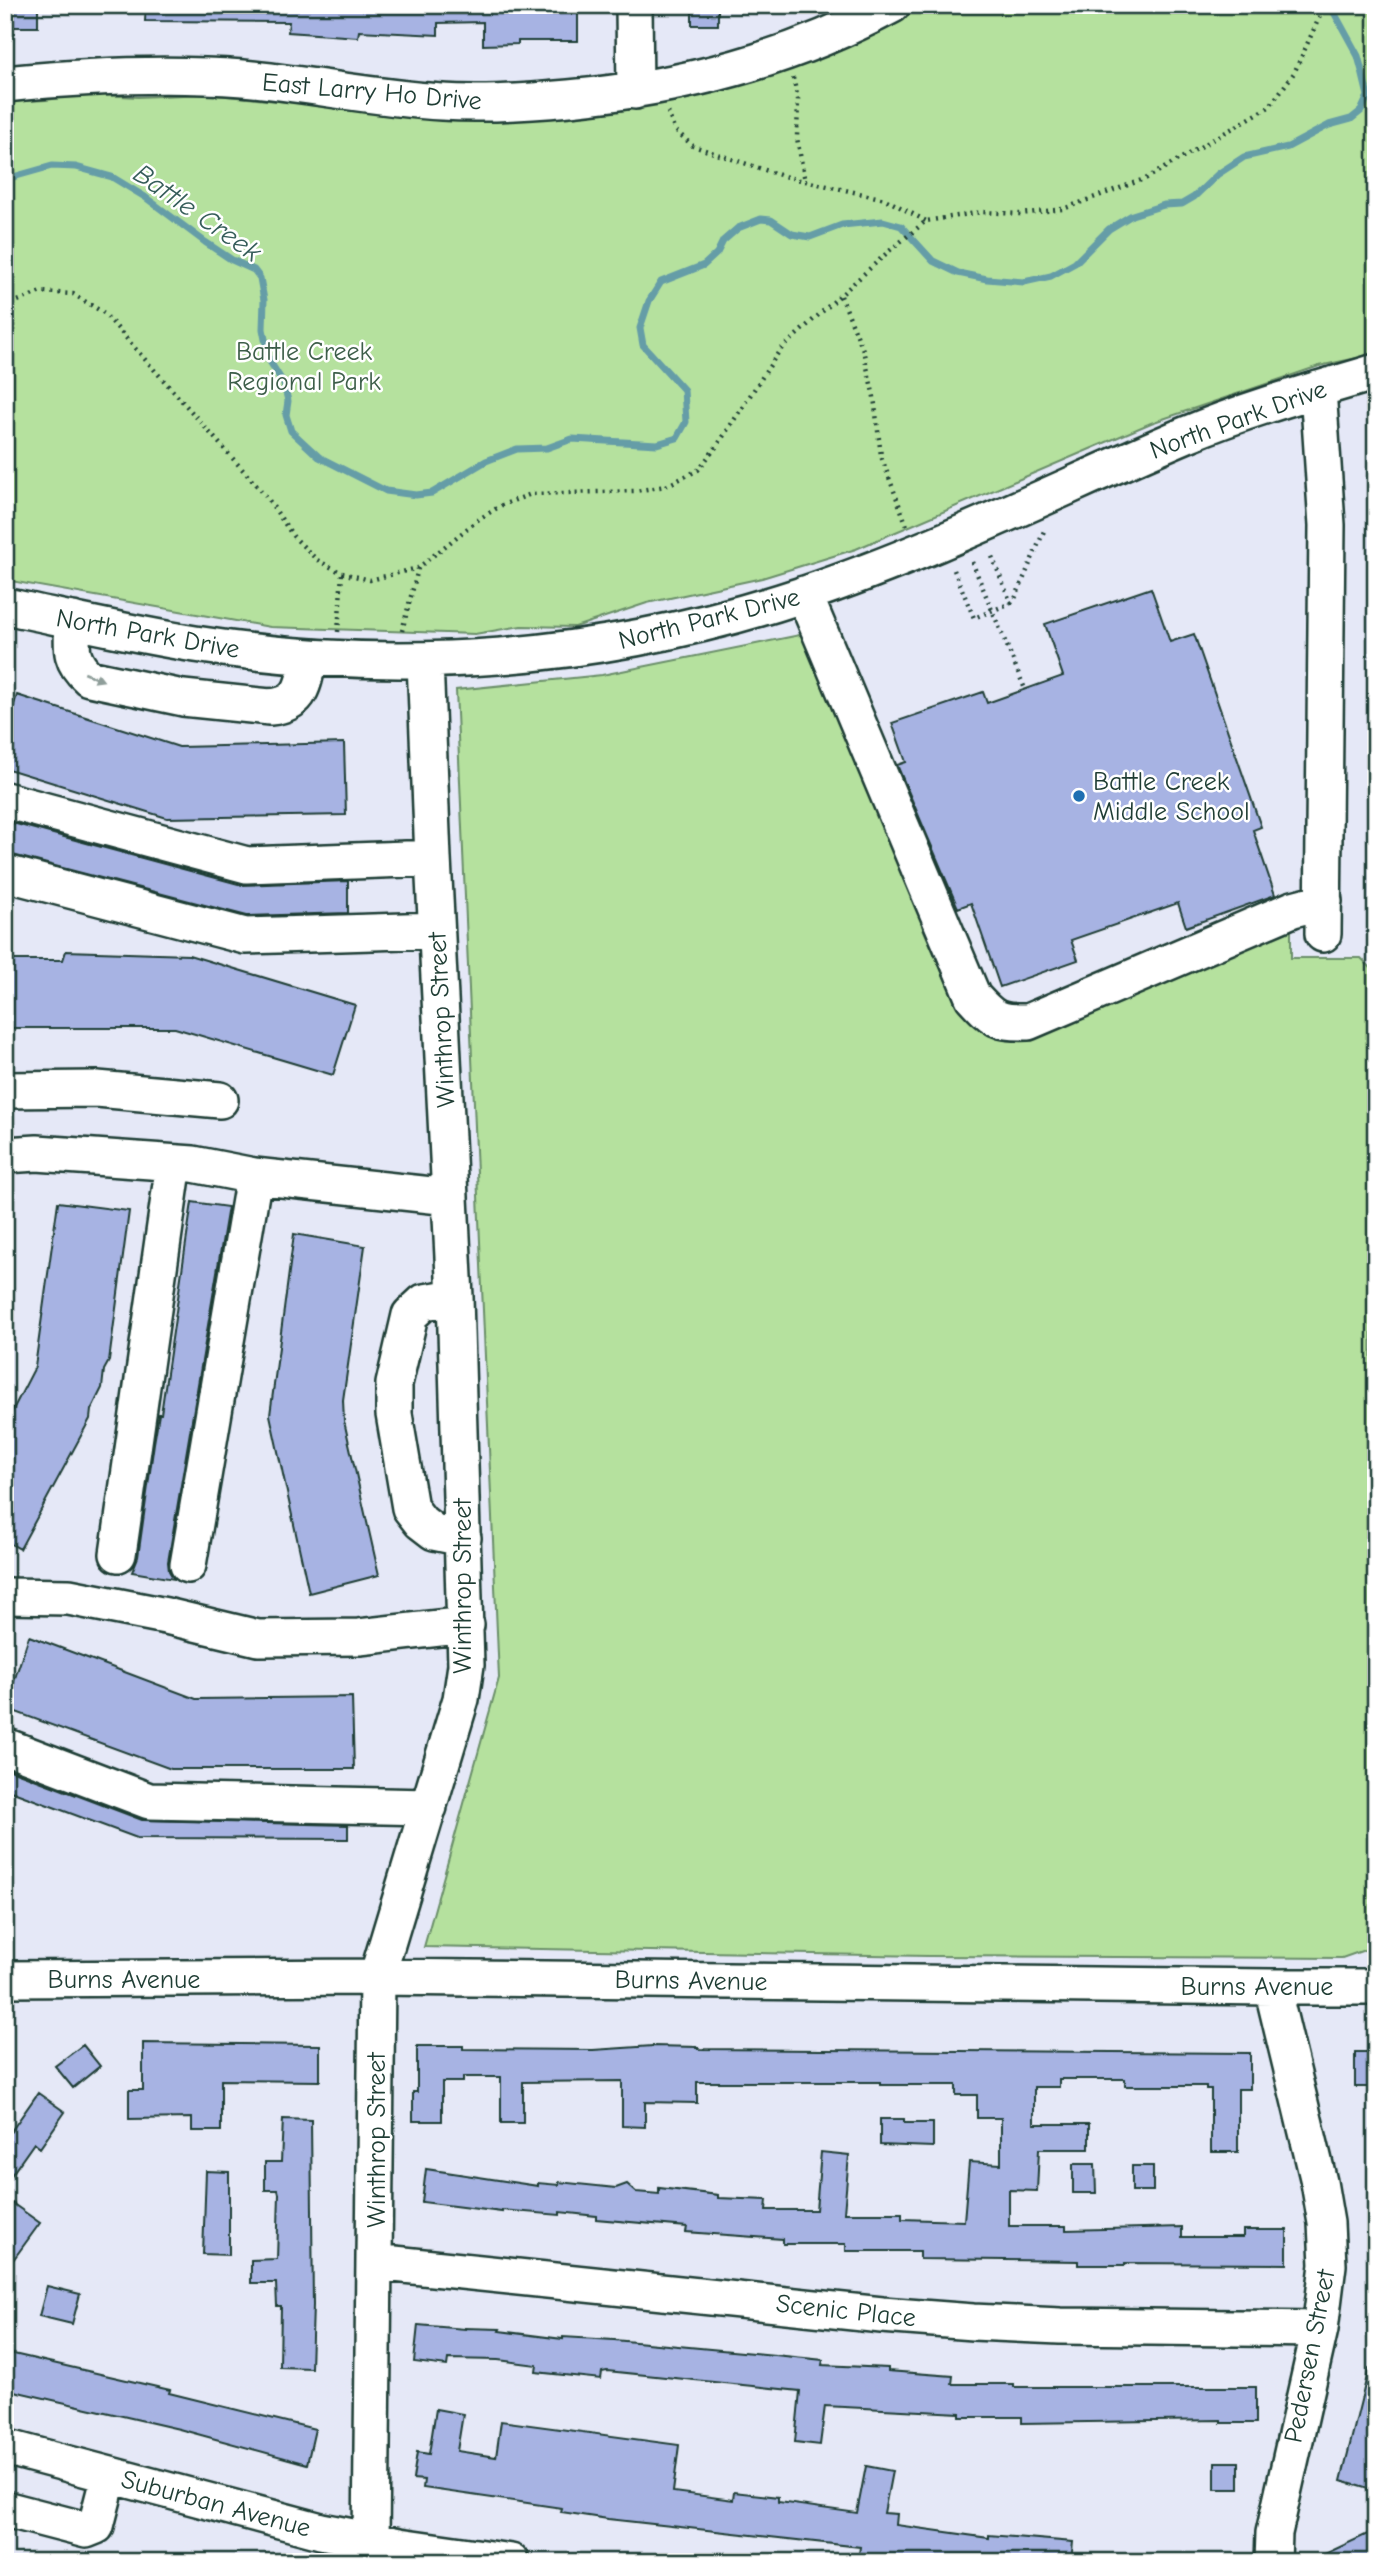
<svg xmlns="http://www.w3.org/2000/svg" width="1381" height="2567" viewBox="0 0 1381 2567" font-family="'Comic Neue',sans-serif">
<rect width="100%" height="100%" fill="#e5e8f7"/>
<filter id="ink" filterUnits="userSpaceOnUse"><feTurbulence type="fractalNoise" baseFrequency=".0143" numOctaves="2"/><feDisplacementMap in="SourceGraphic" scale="14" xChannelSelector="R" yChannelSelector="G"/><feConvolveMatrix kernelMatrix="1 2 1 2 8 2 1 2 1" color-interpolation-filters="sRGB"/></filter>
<g filter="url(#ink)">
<path fill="#b5e19e" stroke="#6a8f69" stroke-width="2" d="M916 5H1376V354L1319 366 1151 423 856 549 762 578 647 603 575 627 521 626 475 634 270 627 5 580V102L46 100 86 94 138 97 205 94 415 114 836 48Z
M810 633 932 920 922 926 953 997 987 1030 1291 922V958H1361L1373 970 1370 1669 1376 1699V1946L1342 1958 928 1956 424 1947 499 1678 456 690 602 675Z"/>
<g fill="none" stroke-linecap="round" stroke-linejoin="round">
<path stroke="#659da7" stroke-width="7" d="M5 175 13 177 52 166 76 167 112 177 145 197 205 242 232 260 254 270 260 278 264 300 263 329 269 360 284 384 288 401 286 415 291 431 319 457 386 491 416 495 432 493 486 461 517 449 547 448 572 439 657 444 677 438 686 422 684 390 643 345 640 328 649 301 661 282 704 265 717 253 723 241 738 228 761 219 771 220 792 234 810 237 842 225 883 221 901 226 933 261 958 273 987 279 1024 282 1051 276 1075 263 1109 229 1132 215 1164 205 1182 204 1194 197 1218 174 1244 157 1288 147 1329 125 1351 119 1361 111 1368 96 1362 71 1358 56 1330 5"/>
</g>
<path fill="#a7b3e3" stroke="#1f3d34" stroke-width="2" d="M5 5H38V27H5Z
M146 5H341L369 7V5H578V41H518V44L483 45V22L438 23V35L359 31 358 37 288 32 289 22 145 21Z
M692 5H718V25H692Z
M1151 588 1170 642 1194 634 1261 827 1253 830 1275 895 1186 927 1178 903 1071 940 1078 960 1000 987 971 903 958 908 897 765 906 762 892 723 983 692 987 703 1063 676 1045 624Z
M17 695 179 747 344 743 346 815 167 818 5 768V734Z
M5 821 242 885 348 881V913L247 916 5 853Z
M66 951 189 955 355 1005 333 1075 175 1028H5V960H63Z
M58 1202 129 1211 109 1361 104 1370 102 1388 91 1410 90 1419 20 1549 5 1541V1425L35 1367Z
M192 1202 228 1207 168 1562 169 1571 174 1579 132 1572 138 1557 154 1443 159 1414H161Z
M294 1234 365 1246 343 1400 344 1421 379 1575 309 1593 270 1415Z
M29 1636 196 1699 352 1697 354 1769H171L5 1708Z
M5 1768 142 1820 348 1825V1839L137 1838 5 1789Z
M143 2043 320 2045V2081L221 2080V2131H192V2118L129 2119V2090H143Z
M83 2045 100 2066 73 2088 55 2066Z
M417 2046H463V2049L593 2050 653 2046 698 2047V2049L1250 2053V2089H1238V2152H1211V2089H1206V2086H1125V2079H1059V2087H1034V2124H1089V2149H1039L1037 2191 1009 2190V2226H1066V2230L1182 2227V2237H1243V2230H1287V2264L1125 2263V2265H1078V2261L920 2259V2251H846V2244H783V2239L686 2232 687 2227 596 2219V2216L560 2212V2215L502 2210V2212L422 2202 426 2169 538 2186V2183L559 2185V2182L616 2188 627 2184 636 2192 659 2194V2188L718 2195V2198L767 2200 766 2210H816L821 2152 849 2155 844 2213H902V2219L964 2221 969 2162 1001 2164V2118H977V2095H956V2085H880V2082H697V2103L645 2102V2127L622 2126V2081L523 2082V2123H501V2077H463V2082H442V2121H413V2092H417Z
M1355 2052H1376V2087H1355Z
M38 2093 65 2112 40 2148 34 2143 5 2184V2140Z
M283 2119 311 2120 313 2305 311 2368 280 2367 281 2306H277L276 2283H251V2260L277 2259 279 2194 278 2190H265V2162H281Z
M880 2119H904V2123H933V2147L880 2145Z
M1073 2164H1095L1096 2193H1073Z
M1132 2166H1153V2191H1132Z
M206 2171 229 2172V2255L203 2254Z
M5 2198 40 2223 5 2271Z
M47 2286 80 2294 72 2324 39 2316Z
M418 2325 465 2329V2328L500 2329 499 2331 563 2339V2337L614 2340 775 2355 823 2360 822 2365 888 2368V2371L953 2376 952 2384H1014V2387H1256V2423H1221V2420L1022 2423V2417H960V2413L825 2406 820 2445 795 2442 800 2391 607 2371 602 2372 601 2379 536 2372 537 2365 498 2360 448 2359 447 2366 414 2362Z
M5 2352 170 2390 169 2393 315 2429 307 2464 179 2429 5 2389Z
M1369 2368 1376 2369V2477L1372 2490 1341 2481Z
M436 2409 463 2414 457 2451 496 2457 501 2421 679 2445 673 2492 733 2500 734 2492 778 2497V2502L857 2513 866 2466 892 2471 884 2513 897 2514 896 2525 989 2538V2535L1073 2542 1071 2562 907 2561 859 2554 860 2547 608 2519 561 2512 562 2508 423 2488 424 2480 413 2479 417 2452 429 2454Z
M1215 2462H1239V2489H1215Z
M1376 2530V2562H1308Z"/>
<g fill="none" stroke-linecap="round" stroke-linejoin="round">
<defs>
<path id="minor" d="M634 5 635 91
M5 84C85 76 163 72 243 78 309 84 375 98 442 102 484 105 527 102 569 98 684 87 789 60 892 5
M1318 389 1327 525 1323 934
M804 594 973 997C993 1019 998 1023 1028 1022L1293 909 1324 901
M5 606C68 619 131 634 195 644 399 676 606 660 802 595 934 551 1058 489 1185 435 1247 409 1312 391 1376 372
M73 620C72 646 68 660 89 678L183 698 270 707C303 704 303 684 309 657
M5 800 247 865 433 858
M5 873 245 936 436 930
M5 1090 97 1089 220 1100
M5 1155 37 1153 193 1164 254 1176 450 1197
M455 1297 424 1302 410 1315 394 1384V1414L410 1508 421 1522 434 1532 463 1538
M118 1554 174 1163
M188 1565 254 1176
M5 1596 69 1597 166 1616 258 1638 359 1637 466 1625
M5 1746 149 1801 429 1807
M5 1979 377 1977 1272 1987H1376
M1272 1987 1319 2182 1326 2223 1328 2265 1320 2329 1274 2533 1273 2562
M375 2262 882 2315 973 2322 1060 2326 1320 2329
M5 2447 321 2531 399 2546 511 2562
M5 2509 86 2530 96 2526 109 2475
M371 2541 377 1977 461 1699 466 1665 455 1297 433 858 425 661"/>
</defs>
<use href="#minor" stroke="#1f3d34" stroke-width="40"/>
<path stroke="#1f3d34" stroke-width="4.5" stroke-dasharray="2 5" stroke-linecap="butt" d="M793 78 798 99 797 138 805 181
M668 112 674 129 693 146 783 176 885 199 926 221
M841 296 863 350 874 397 881 456 907 526
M5 306 41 292 73 294 104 313 266 496 293 536 317 560 342 573 370 580 418 568 479 519 502 505 531 494 635 491 666 486 698 470 717 446 780 350 888 252 926 221 982 212 1020 214 1063 209 1147 178 1269 107 1294 73 1325 5
M972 562 1025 689
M954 570 974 618 1011 603 991 554
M1011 603 1014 601 1044 531
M402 631 418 569
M338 632 342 573"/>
<use href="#minor" stroke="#fff" stroke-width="35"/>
</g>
<defs><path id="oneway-solid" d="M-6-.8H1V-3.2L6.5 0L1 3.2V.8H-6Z" transform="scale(1.75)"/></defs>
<use fill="#8f9e9a" href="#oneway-solid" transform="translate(94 677) rotate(22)"/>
</g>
<circle fill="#1f6fb2" stroke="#fff" stroke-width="2.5" cx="1079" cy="796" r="7"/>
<g text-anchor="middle" stroke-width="5" stroke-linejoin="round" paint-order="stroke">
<g font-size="26" fill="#1f3d34" stroke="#fff">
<text transform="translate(372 91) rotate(5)" y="9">East Larry Ho Drive</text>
<text transform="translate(1238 419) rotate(-20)" y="9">North Park Drive</text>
<text transform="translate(709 618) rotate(-14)" y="9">North Park Drive</text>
<text transform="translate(148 633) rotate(10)" y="9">North Park Drive</text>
<text transform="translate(441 1020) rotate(-93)" y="9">Winthrop Street</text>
<text transform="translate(462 1586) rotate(-90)" y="9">Winthrop Street</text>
<text x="124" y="1988">Burns Avenue</text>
<text transform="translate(691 1980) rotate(1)" y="9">Burns Avenue</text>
<text x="1257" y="1995">Burns Avenue</text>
<text transform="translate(376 2140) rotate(-90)" y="9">Winthrop Street</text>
<text transform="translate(846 2310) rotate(6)" y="9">Scenic Place</text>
<text transform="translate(1309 2356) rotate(-79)" y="9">Pedersen Street</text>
<text transform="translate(216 2503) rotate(15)" y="9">Suburban Avenue</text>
</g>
<g font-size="26" fill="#3d5e49" stroke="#fff">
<text x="304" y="360">Battle Creek<tspan x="304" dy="30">Regional Park</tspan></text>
</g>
<g font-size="26" fill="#1f3d34" stroke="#fff" text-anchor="start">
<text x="1093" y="790">Battle Creek<tspan x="1093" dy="30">Middle School</tspan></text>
</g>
<g font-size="28" font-style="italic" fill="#365d5a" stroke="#fff">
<text transform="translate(198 212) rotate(35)" y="10">Battle Creek</text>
</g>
</g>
<rect width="1381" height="2567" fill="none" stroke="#fff" stroke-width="28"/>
<rect x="14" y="14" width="1353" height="2539" fill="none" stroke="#1f3d34" stroke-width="2.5" filter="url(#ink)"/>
</svg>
